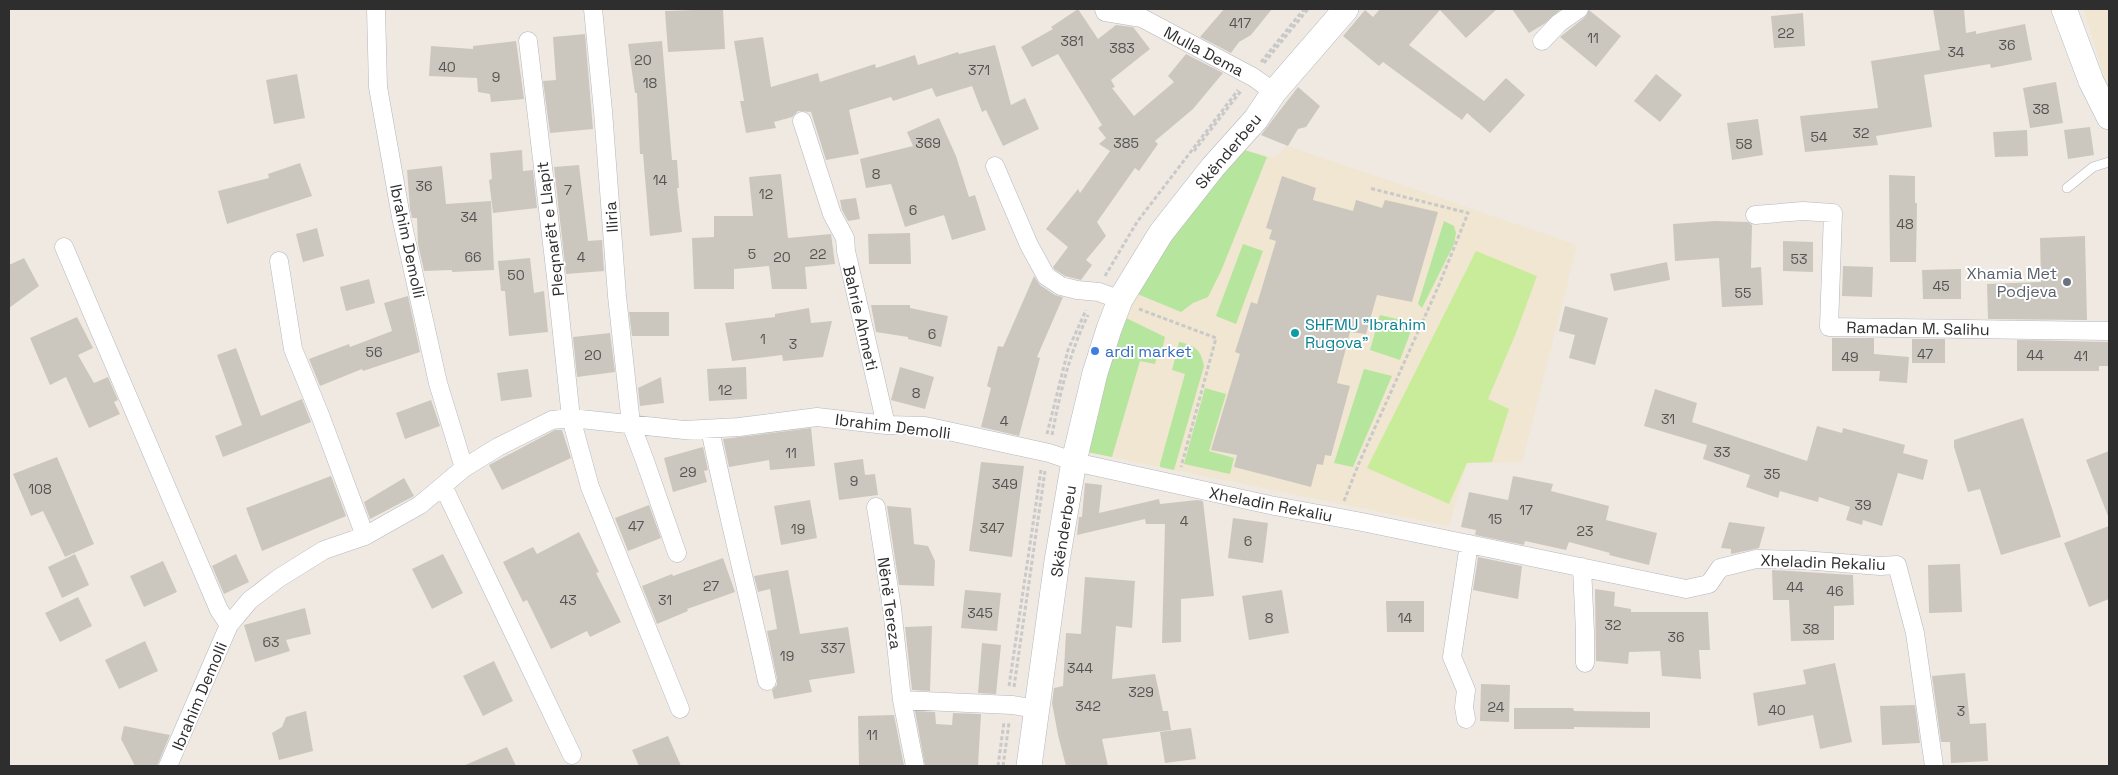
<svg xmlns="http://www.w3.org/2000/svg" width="2118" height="775" viewBox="0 0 2118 775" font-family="'Space Grotesk',sans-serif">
<rect width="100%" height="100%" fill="#efe9e1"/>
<path fill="#f0e6d1" d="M2084 9H2109V90L2107 87Z
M1288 146 1577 245 1522 462 1467 463 1449 526 1082 451 1106 373 1137 289 1235 147 1273 158Z"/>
<path fill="#b6e59e" d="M1235 147 1267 157 1221 271 1208 297 1193 303 1181 312 1135 293Z
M1444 221 1454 226 1456 233 1454 244 1422 308 1418 304Z
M1243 244 1263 251 1236 324 1216 316Z
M1380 315 1414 323 1400 360 1370 350Z
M1126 318 1165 337 1161 354 1158 353 1155 364 1140 361 1112 457 1082 451Z
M1179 342C1195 345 1201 350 1204 366L1174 470 1160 467V464L1185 374 1172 370Z
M1364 369 1392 376 1353 467 1334 463Z
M1205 388 1226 394 1209 451 1234 458 1230 474 1184 464Z"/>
<path fill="#c9ec9a" d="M1476 251 1537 276 1516 333 1488 399 1509 409 1492 462 1467 463 1449 504 1367 468Z"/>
<path fill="#cbc7bf" d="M723 9 725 49 668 52 665 11Z
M1078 9 1098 39 1116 25 1133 27 1150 49 1111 80 1115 87 1112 88 1134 116 1174 82 1168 76 1186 54 1223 73 1193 109 1155 141 1158 144 1139 171 1135 168 1097 222 1106 236 1086 260 1092 265 1081 280 1065 276 1054 269 1053 267 1068 247 1046 229 1078 189 1080 193 1110 151 1099 144 1106 138 1098 128 1102 125 1058 54 1032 67 1021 47 1053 29 1051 27Z
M1224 9H1272L1251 35 1239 42 1231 53 1200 37Z
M1380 9H1497L1466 38 1440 10 1409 45 1484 101 1506 78 1525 95 1490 133 1467 113 1462 120 1383 62 1379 66 1343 36 1365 10 1373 17Z
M1512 9H1561L1544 24 1529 33Z
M1933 9H1964L1966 33 1976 31V34L2025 24 2032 60 1991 68 1990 64 1924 75 1932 127 1876 136 1878 145 1805 152 1800 116 1878 108 1871 61 1940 50Z
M1589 10 1621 36 1596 67 1560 37 1585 17Z
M1803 13 1805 46 1774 48 1771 16Z
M585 34 593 129 550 133 543 81 556 80 553 37Z
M763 37 771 87 818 73 820 82 875 64 876 68 915 55 918 65 958 52 959 54 995 45 1011 105 1025 98 1039 129 1003 146 986 110 982 112 972 86 936 97 932 88 893 101 891 97 849 110 859 154 826 160 811 112 798 111 792 117 774 122 776 128 746 133 740 101H744L734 41Z
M516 41 524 99 491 102 490 94 478 92 477 78 429 76 431 46 473 49V46Z
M662 41 672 160H677L679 188H677L682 232 650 236 643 154H640L637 93H635L628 44Z
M297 74 305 118 274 124 266 80Z
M1656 74 1682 95 1660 122 1634 101Z
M2056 82 2063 123 2030 128 2023 88Z
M1298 87 1320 106 1306 127 1298 129 1288 146 1261 135Z
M939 118 956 156 969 197 975 195 986 230 952 240 944 215 905 227 891 184 866 188 860 159 913 146 907 132Z
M1758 119 1763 155 1732 160 1727 123Z
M2090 127 2094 155 2068 159 2064 130Z
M2027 130 2028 156 1995 157 1993 132Z
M522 150 523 171 533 170 537 208 493 213 489 180 492 179 490 153Z
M300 163 312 196 227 224 218 191 269 178 268 174Z
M579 165 588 241 602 240 604 271 566 274 554 167Z
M442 166 446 204 491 201 494 270 452 272V270L424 271 418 244 417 218H412L410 209 407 170Z
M781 174 788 238 831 234 835 264 805 267 807 289H772L769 266 734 269V289H694L692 238 714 237V216H753L749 177Z
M1889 175 1915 176V203H1917L1916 262H1890Z
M1282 176 1316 188 1313 200 1353 211 1356 200 1382 208 1385 200 1438 212 1412 302 1377 295 1366 334 1350 332 1337 383 1350 386 1331 456 1325 455 1323 465 1317 464 1311 487 1234 467 1237 455 1211 450 1240 354 1235 352 1251 302 1257 304 1276 241 1269 239 1272 230 1266 228Z
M856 198 860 219 848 221 842 210 840 200Z
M1715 221 1748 222 1752 225 1751 268 1761 267 1763 305 1722 307 1719 258 1675 261 1673 224Z
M317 228 324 256 303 262 296 234Z
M910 233 911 264H869L868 234Z
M2085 236 2087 320 1988 319 1987 284 2041 282 2040 238Z
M1783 241 1813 242V272L1783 271Z
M24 258 39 286 9 308V265Z
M530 258 534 293 544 291 548 332 509 336 505 291H501L498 261Z
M1667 262 1670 280 1614 291 1610 274Z
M1843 266 1873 267 1872 297 1842 296Z
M1961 269V299H1923L1922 270Z
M1034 276 1040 285 1055 295 1063 297 1037 357 1040 358 1019 436 981 427 991 388 987 386 998 346 1003 347Z
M369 279 375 303 346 311 340 287Z
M408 296 420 352 363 371 362 369 320 386 309 359 349 344 350 347 392 331 384 303Z
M871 305H910V308L948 316 941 347 908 339V337L876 332Z
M1565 306 1608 318 1595 365 1569 358 1575 335 1559 331Z
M809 308 811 323 832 321 823 357 783 361 782 355 732 361 725 323 775 317V314Z
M629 312H669V336H632Z
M77 317 93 348 78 355 94 383 108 377 118 400 114 402 120 414 89 428 66 377 50 385 30 338Z
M610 333 615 372 577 377 573 337Z
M1832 338H1874V354L1909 357 1907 383 1879 381 1880 371H1832Z
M1912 339H1945V363H1912Z
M2017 340 2109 342V366H2099V371H2017Z
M236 348 261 416 302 399 311 422 223 457 215 436 242 425 217 355Z
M746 367 747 399 709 401 707 369Z
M900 367 934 377 925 409 891 400Z
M528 369 532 397 501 401 497 373Z
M661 377 664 403 640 406 638 388Z
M1655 389 1697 403 1692 422 1807 461 1817 426 1842 433 1843 428 1905 445 1903 453 1928 460 1923 480 1898 473 1882 526 1863 520 1862 525 1846 520 1850 507 1819 497 1818 502 1780 491 1778 498 1746 487 1750 475 1703 459 1707 445 1644 426Z
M431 400 440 426 405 439 396 413Z
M2023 418 2061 537 2001 555 1980 489 1968 492 1954 447V440Z
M811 428 815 466 770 470 769 460 729 467 723 439Z
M555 430H562L571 458 502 490 489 465Z
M703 447 708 470 704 471 707 482 673 492 664 458Z
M2109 451V516H2108L2086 460Z
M57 457 94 544 65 557 43 511 31 516 13 474Z
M863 459 865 475 875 474 878 495 839 500 834 463Z
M981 462 1024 466 1012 557 969 551Z
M331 476 346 516 262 551 246 508Z
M1513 476 1553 484 1551 491 1609 506 1606 520 1657 533 1649 565 1609 555 1610 553 1569 542 1566 550 1525 541 1524 545 1475 535 1476 530 1461 527 1469 492 1508 500Z
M404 478 414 496 370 519 364 502Z
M1085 483 1102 485 1099 513 1159 499 1160 504 1197 500 1203 501 1214 596 1181 599V642L1162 643 1165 524H1146L1145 519 1077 535 1079 517H1082Z
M810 500 817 538 781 545 774 506Z
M649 505 661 538 628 551 615 518Z
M887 506 911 508 914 544 928 546 935 561 934 586 899 585Z
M1233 518 1268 523 1263 563 1228 558Z
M1729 522 1765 527 1759 548 1731 554V549L1721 548Z
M2109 526V599L2089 607 2064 543Z
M579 532 599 572 596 573 621 622 590 637 587 631 551 649 527 600 523 602 503 562 533 547 537 554Z
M75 554 89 585 62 598 48 567Z
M236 554 249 582 224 594 212 566Z
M443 554 463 593 432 609 412 569Z
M1478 557 1522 566 1518 599 1473 590Z
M723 558 735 592 687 609 688 611 657 624 642 586 672 574 673 576Z
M163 561 177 592 144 607 130 576Z
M1960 564 1962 612 1929 613 1928 565Z
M788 570 800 634 848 627 855 673 809 680 812 692 774 699 772 690 777 685V679L767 631 777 629 770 589 758 592 754 576Z
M1772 570 1853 575 1854 605 1834 606V640L1791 641 1789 600H1773Z
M1085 577 1135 581 1132 628 1116 626 1112 679 1155 674 1163 711H1168L1171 730 1102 739 1108 766H1066L1058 735 1052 703 1054 688 1063 686 1066 633 1081 634Z
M1595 589 1615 592 1614 606 1631 609V612H1708L1710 650H1699L1701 679 1662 676 1660 651 1629 652 1628 664 1596 661Z
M965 590 1001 593 997 631 961 628Z
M1282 590 1289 633 1249 640 1242 596Z
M78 597 92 626 60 642 45 613Z
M1386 601H1424V632H1387Z
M305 608 311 634 286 640 290 651 255 662 244 625Z
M932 626 930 691 912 690 905 627Z
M145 641 158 671 119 689 105 660Z
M982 643 1001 645 996 694 978 693Z
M494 661 513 701 483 716 463 676Z
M1835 663 1852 742 1820 749 1813 715 1758 726 1753 693 1806 684 1803 670Z
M1965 673 1970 724 1986 723 1988 761 1951 763 1950 742H1941L1932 676Z
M1481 684 1510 685 1509 722 1480 721Z
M1915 705 1920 743 1882 745 1880 706Z
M1514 708H1573L1574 711 1650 712V728L1574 727V729H1514Z
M306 711 313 751 279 760 272 733 282 727 286 717Z
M915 711 935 712 936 724 952 725 953 713 981 714 978 766H925Z
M894 715 904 766H859L858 716Z
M124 726 170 735 157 766H135L121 739Z
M1191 728 1196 759 1165 763 1160 732Z
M668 736 681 766H639L632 750Z
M507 747 516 766H463Z"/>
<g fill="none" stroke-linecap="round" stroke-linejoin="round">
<defs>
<path id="lane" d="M2067 188 2093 167 2109 162"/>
<path id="street" d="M376 9 378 87 401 217 438 383 464 468
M593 9 603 111 617 296 631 424 645 461 677 553
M1104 9 1105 12 1142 18 1253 77 1274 92
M528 41 556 277 571 418 590 487 680 709
M1542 41 1559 23 1579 9
M802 121 832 214 845 238 846 251 886 425
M995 166 1029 245 1046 276 1061 286 1077 290 1099 292 1120 300
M1755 215 1803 211 1833 213 1829 327 2109 331
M64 247 219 610 229 625
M279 261 293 349 320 415 365 536
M710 429C727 513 749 596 767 681
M443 486 572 755
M876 507 892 608 902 700 915 766
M1582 567 1585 632V663
M902 700 1012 705 1037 709
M1466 719 1464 707 1466 690 1452 657 1469 544
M168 766 229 625 250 600 279 578 324 550 365 536 420 505 464 468 498 447 552 420 571 418 684 430 739 427 817 417 886 425 925 426 1049 453 1079 463 1270 505 1362 522 1686 589 1709 584 1720 568 1756 559 1803 560 1880 566 1897 565 1915 633 1934 766"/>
<path id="secondary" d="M2064 9 2091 81 2109 117
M1029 766 1057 561 1074 461 1095 373 1109 329 1120 300 1161 233 1213 167 1256 119 1274 92 1346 9"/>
</defs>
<use href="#lane" stroke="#b4b7c1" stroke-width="10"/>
<use href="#street" stroke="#b4b7c1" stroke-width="19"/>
<use href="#secondary" stroke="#b4b7c1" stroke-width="26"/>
<path stroke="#c9c9c9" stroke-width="3" stroke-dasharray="4 2.5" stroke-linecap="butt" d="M1261 62 1304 9
M1264 63 1308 9
M1194 151 1241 91
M1105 276 1137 222 1238 90
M1139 309 1216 338 1181 467
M1047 434 1068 350 1086 310
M1052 435C1060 393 1069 354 1088 315
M1344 501 1359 463 1439 285 1468 213 1369 188
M1009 686 1041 470
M1014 687 1045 471
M998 766 1004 722
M1003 766 1009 723"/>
<use href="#lane" stroke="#fff" stroke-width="9"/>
<use href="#street" stroke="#fff" stroke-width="18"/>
<use href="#secondary" stroke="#fff" stroke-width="25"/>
</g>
<circle fill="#6b7280" stroke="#fff" stroke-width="2" cx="2067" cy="282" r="5"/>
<circle fill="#0f9aa8" stroke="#fff" stroke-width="2" cx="1295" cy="333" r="5"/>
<circle fill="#3f7fe0" stroke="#fff" stroke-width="2" cx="1095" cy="351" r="5"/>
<g text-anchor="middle" stroke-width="4" stroke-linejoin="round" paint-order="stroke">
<g font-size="14" fill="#555452">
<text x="1240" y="28">417</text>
<text x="1786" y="38">22</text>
<text x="1593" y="43">11</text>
<text x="1072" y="46">381</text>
<text x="2007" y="50">36</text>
<text x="1122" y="53">383</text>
<text x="1956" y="57">34</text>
<text x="643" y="65">20</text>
<text x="447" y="72">40</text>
<text x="979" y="75">371</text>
<text x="496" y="82">9</text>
<text x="650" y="88">18</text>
<text x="2041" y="114">38</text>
<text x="1861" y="138">32</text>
<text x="1819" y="142">54</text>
<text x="928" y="148">369</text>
<text x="1126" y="148">385</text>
<text x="1744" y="149">58</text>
<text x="876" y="179">8</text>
<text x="660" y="185">14</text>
<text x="424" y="191">36</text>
<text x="568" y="195">7</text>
<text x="766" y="199">12</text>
<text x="913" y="215">6</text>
<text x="469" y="222">34</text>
<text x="1905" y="229">48</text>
<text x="752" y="259">5</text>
<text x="818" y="259">22</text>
<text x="473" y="262">66</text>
<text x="581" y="262">4</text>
<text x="782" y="262">20</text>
<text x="1799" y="264">53</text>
<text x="516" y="280">50</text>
<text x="1941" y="291">45</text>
<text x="1743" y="298">55</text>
<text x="932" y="339">6</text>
<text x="763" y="344">1</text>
<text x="793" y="349">3</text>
<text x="374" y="357">56</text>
<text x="1925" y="359">47</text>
<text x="593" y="360">20</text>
<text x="2035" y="360">44</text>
<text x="2081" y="361">41</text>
<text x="1850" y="362">49</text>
<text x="725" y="395">12</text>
<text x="916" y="398">8</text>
<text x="1668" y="424">31</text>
<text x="1004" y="426">4</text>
<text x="1722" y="457">33</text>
<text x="791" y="458">11</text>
<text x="688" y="477">29</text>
<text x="1772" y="479">35</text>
<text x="854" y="486">9</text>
<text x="1005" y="489">349</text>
<text x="40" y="494">108</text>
<text x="1863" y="510">39</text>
<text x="1526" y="515">17</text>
<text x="1495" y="524">15</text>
<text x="1184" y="526">4</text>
<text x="636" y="531">47</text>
<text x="992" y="533">347</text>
<text x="798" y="534">19</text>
<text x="1585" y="536">23</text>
<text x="1248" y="546">6</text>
<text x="711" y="591">27</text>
<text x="1795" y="592">44</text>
<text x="1835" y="596">46</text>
<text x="568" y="605">43</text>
<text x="665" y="605">31</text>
<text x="980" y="618">345</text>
<text x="1269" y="623">8</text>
<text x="1405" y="623">14</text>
<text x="1613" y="630">32</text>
<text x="1811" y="634">38</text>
<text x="1676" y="642">36</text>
<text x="271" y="647">63</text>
<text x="833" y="653">337</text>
<text x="787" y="661">19</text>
<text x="1080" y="673">344</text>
<text x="1141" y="697">329</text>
<text x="1088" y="711">342</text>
<text x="1496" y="712">24</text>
<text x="1777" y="715">40</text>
<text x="1961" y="716">3</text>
<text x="872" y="740">11</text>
</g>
<g font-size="16" fill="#2e2e2e" stroke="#fff">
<text transform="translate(1204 51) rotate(28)" y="6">Mulla Dema</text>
<text transform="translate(1228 151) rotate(-50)" y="6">Skënderbeu</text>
<text transform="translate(611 217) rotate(-94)" y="6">Iliria</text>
<text transform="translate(550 229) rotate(-97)" y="6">Pleqnarët e Llapit</text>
<text transform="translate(408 241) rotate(78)" y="6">Ibrahim Demolli</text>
<text transform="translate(861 318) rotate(77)" y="6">Bahrie Ahmeti</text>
<text transform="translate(1918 328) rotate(1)" y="6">Ramadan M. Salihu</text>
<text transform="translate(893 426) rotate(7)" y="6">Ibrahim Demolli</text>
<text transform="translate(1271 504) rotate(11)" y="6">Xheladin Rekaliu</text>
<text transform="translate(1063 531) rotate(-81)" y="6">Skënderbeu</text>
<text transform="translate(1823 562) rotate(2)" y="6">Xheladin Rekaliu</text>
<text transform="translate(890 603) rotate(82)" y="6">Nënë Tereza</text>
<text transform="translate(199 696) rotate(-67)" y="6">Ibrahim Demolli</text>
</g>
<g font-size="16" fill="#5b616d" stroke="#fff" text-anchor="end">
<text x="2057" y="279">Xhamia Met<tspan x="2057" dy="18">Podjeva</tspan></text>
</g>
<g font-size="16" fill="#0d838f" stroke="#fff" text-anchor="start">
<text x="1305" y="330">SHFMU "Ibrahim<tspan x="1305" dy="18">Rugova"</tspan></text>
</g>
<g font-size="16" fill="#366cbe" stroke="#fff" text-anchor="start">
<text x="1105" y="357">ardi market</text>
</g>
</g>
<rect width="2118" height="775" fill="none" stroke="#2e2e2e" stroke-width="20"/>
</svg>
